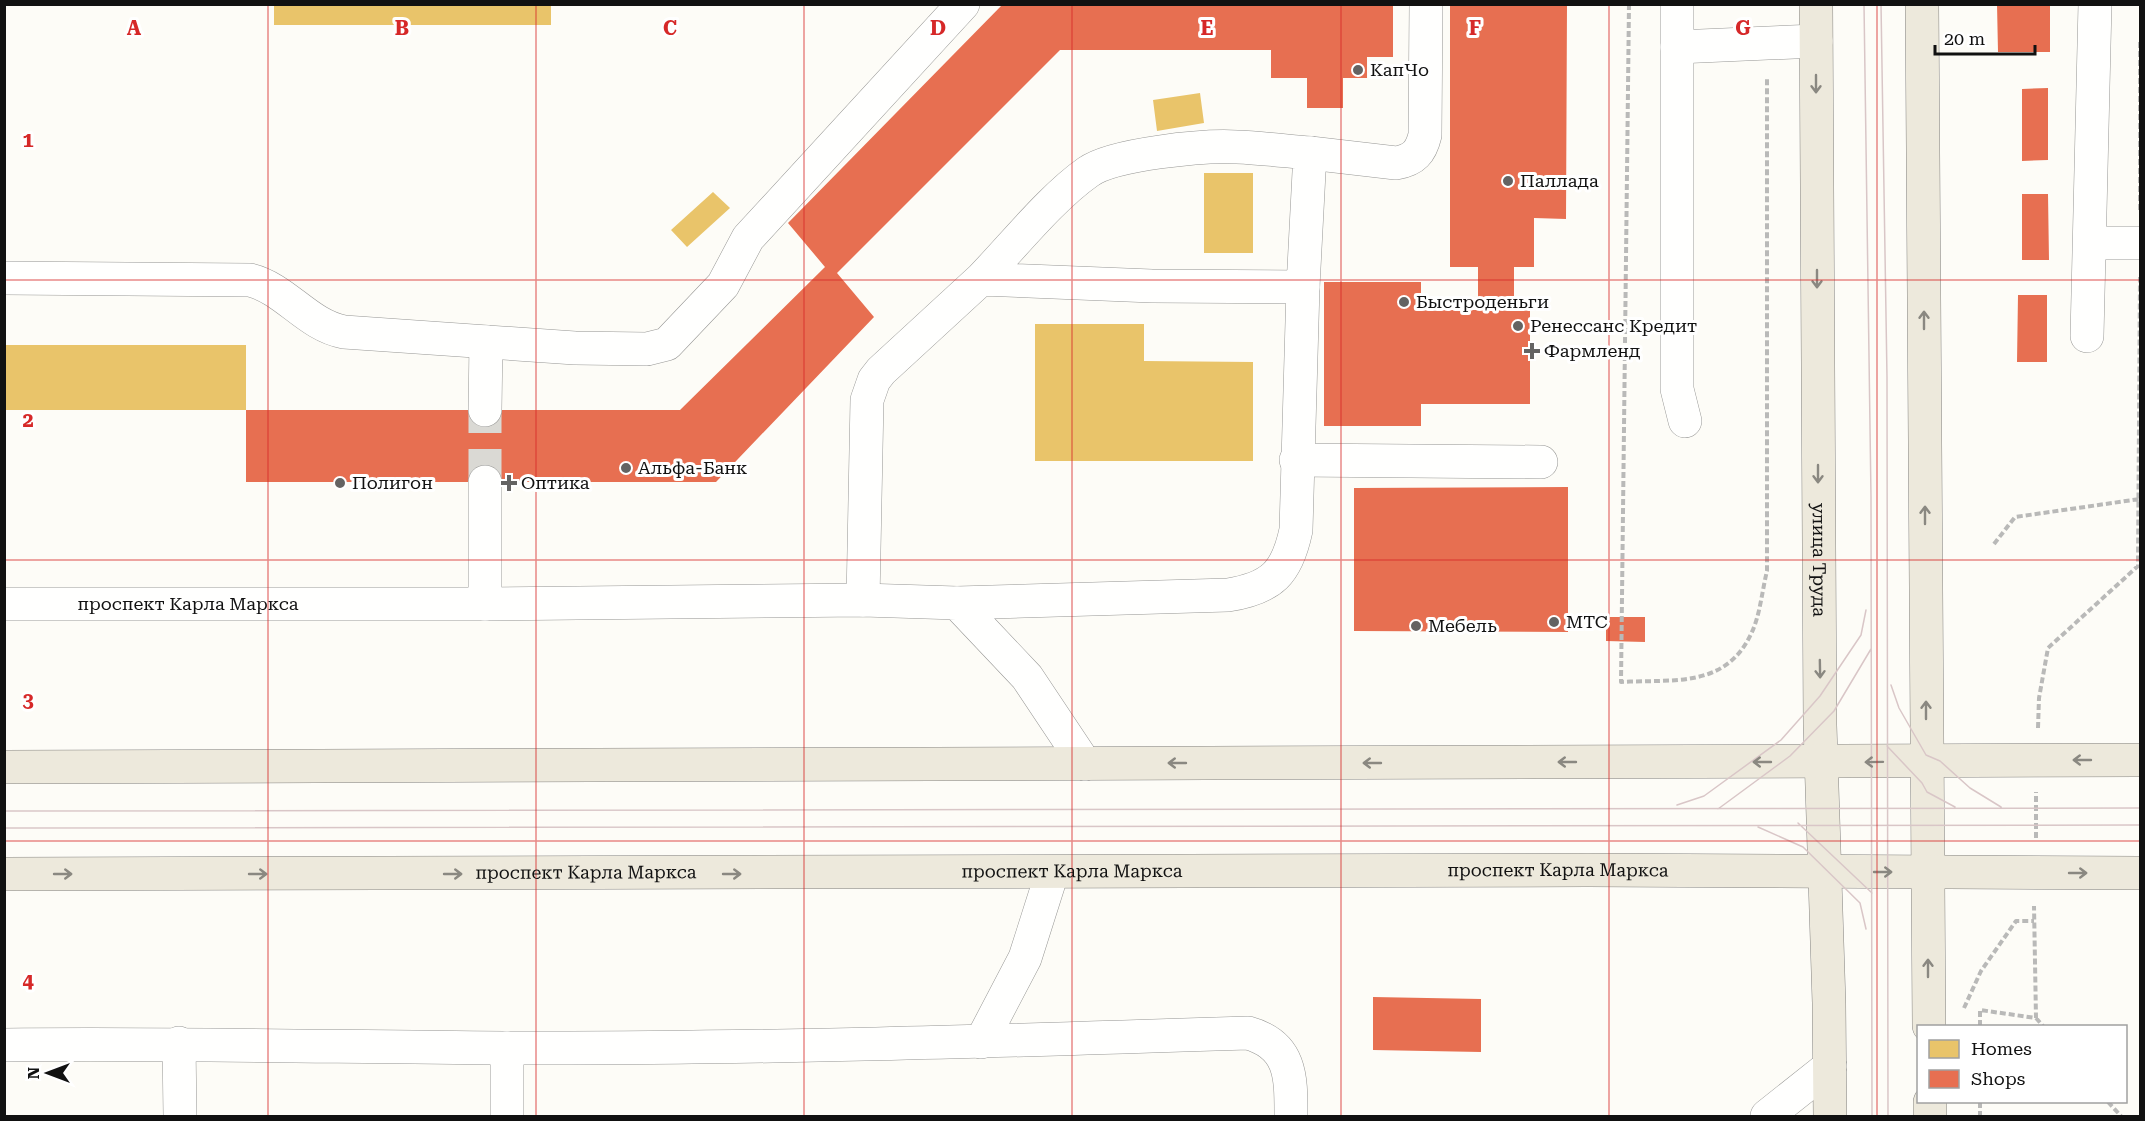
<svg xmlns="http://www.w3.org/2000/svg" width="2145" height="1121" viewBox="0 0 2145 1121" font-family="'Roboto Serif',serif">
<rect width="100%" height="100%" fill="#fdfcf7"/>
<path fill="#e9c46a" d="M274 4H551V25H274Z
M1200 93 1204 123 1157 131 1153 100Z
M1204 173H1253V253H1204Z
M713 192 730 208 687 247 671 230Z
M1035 324H1144V361L1253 362V461H1035Z
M4 345H246V410H4Z"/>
<path fill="#e76f51" d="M1003 4H1393V57H1367V78H1343V108H1307V78H1271V50H1060L837 273 874 317 716 482H246V410H680L825 267 788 223Z
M1450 4H1567L1566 219 1534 218V267H1514V310H1530V404H1421V426H1324V282H1421V310H1478V267H1450Z
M1997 4H2050V52H1998Z
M2048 88V160L2022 161V89Z
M2022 194H2048L2049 260H2022Z
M2018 295H2047V362H2017Z
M1568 487V632L1354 631V488Z
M1606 617H1645V642L1606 641Z
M1373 997 1481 999V1052L1373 1050Z"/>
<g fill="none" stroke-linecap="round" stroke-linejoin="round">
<path stroke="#dad9d4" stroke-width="33" stroke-dasharray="33 16" stroke-linecap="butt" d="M485 482V410"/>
<defs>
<g id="minor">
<path d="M1677 4V389L1685 421"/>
<path d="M1677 47 1816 41"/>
<path d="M1310 153 1396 163C1414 160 1421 152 1425 135L1426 4"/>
<path d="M2090 243H2140"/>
<path d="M4 278 250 280C286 289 307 325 344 332L575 348 647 349 667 344 723 285 748 238 963 4"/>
<path d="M2087 336 2095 4"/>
<path d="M485 410 486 342"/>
<path d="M1296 460 1541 462"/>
<path d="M485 482V604"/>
<path d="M863 600 867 400 874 380 881 371 981 279 1152 286 1303 287 1310 153C1286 151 1261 148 1237 147 1204 145 1113 154 1088 172 1051 198 1013 246 981 279"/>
<path d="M957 603 1228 595C1272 588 1287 573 1296 530L1303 287"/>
<path id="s1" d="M4 604H485L863 600 957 603 1027 677 1085 764"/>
<path d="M981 1042 1025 958 1052 873"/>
<path d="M179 1043 180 1116"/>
<path d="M4 1045C171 1043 338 1047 504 1048 752 1049 1000 1041 1248 1033 1292 1045 1291 1078 1291 1116"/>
<path d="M507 1048V1116"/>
<path d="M1767 1116 1830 1066"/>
</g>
<g id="major">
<path id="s2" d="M1816 4 1820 725 1829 1003 1830 1116"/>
<path d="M1922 4 1929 1026"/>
<path d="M4 767 2140 760"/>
<path id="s3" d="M4 874 1588 870 2140 873"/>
<path d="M1930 1102V1116"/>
</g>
</defs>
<use href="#minor" stroke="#979795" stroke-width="34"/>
<use href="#major" stroke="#858482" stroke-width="34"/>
<path stroke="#b9b9b8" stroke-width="4" stroke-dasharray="6 3" stroke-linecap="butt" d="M1629 4 1621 682C1672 679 1725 689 1751 634 1760 616 1762 591 1767 571V77
M2140 210V40
M1994 544 2015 517 2140 499
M2038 728 2039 698 2048 648 2138 566 2140 277
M2036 838V792
M1964 1008 1981 971 2016 921H2034
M2036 1018 2043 1026
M1980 1026V1010L2036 1018 2034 906
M1980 1102V1116
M2108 1102 2121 1116"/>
<use href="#minor" stroke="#fffffe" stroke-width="33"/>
<use href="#major" stroke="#ede9dc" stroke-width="33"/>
<path stroke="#d9c6c7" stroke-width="1.5" d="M1864 4 1871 497 1872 1116
M1881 4 1887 377 1888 1116
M1891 685 1899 708 1926 755 1940 761 1970 788 2001 807
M1887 746 1922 783 1927 792 1955 807
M1677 805 1704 796 1781 740 1820 696 1861 635 1866 610
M1718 809 1790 756 1834 711 1871 649
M4 811 2140 808
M1798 823 1872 893
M1758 827 1803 847 1860 903 1866 929
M4 828 2140 825"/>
</g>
<defs><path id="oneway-shaft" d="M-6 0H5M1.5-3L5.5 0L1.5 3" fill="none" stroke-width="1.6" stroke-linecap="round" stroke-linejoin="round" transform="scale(1.5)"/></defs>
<g stroke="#8a8881">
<use href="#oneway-shaft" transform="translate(1816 84) rotate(90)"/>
<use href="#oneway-shaft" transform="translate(1817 279) rotate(90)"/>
<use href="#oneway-shaft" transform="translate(1924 320) rotate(-90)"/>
<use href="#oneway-shaft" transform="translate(1818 474) rotate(90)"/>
<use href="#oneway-shaft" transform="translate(1925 515) rotate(-90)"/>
<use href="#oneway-shaft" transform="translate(1820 669) rotate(89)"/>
<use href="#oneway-shaft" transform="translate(1926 710) rotate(-90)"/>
<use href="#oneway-shaft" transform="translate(2082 760) rotate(180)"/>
<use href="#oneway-shaft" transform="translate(1567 762) rotate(180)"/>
<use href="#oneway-shaft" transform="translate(1762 762) rotate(180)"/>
<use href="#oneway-shaft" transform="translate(1874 762) rotate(179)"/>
<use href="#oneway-shaft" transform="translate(1177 763) rotate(180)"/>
<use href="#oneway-shaft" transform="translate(1372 763) rotate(180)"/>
<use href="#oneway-shaft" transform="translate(1883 872)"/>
<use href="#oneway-shaft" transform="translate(2078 873)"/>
<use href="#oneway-shaft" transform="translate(63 874)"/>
<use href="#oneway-shaft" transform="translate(258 874)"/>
<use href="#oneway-shaft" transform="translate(453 874)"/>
<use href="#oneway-shaft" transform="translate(732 874)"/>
<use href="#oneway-shaft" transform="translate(1928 968) rotate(-90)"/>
</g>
<path fill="none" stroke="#d62828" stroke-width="1.5" stroke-opacity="0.55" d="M268 4V1116M536 4V1116M804 4V1116M1072 4V1116M1341 4V1116M1609 4V1116M1877 4V1116M4 280H2140M4 560H2140M4 841H2140"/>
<g fill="#646362" stroke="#fff" stroke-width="2">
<circle cx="1358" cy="70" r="6"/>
<circle cx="1508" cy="181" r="6"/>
<circle cx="1404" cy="302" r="6"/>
<circle cx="1518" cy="326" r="6"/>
<path d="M1529 342h6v6h6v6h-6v6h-6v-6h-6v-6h6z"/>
<circle cx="626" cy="468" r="6"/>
<circle cx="340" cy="483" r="6"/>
<path d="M506 474h6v6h6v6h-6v6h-6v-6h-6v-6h6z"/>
<circle cx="1554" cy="622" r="6"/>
<circle cx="1416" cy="626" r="6"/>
</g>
<g text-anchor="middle" stroke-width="6" stroke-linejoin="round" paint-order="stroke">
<g font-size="18" fill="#111" stroke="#fff" text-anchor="start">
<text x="1370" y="76">КапЧо</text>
<text x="1520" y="187">Паллада</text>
<text x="1416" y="308">Быстроденьги</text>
<text x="1530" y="332">Ренессанс Кредит</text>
<text x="1544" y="357">Фармленд</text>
<text x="638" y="474">Альфа-Банк</text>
<text x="352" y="489">Полигон</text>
<text x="521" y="489">Оптика</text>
<text x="1566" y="628">МТС</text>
<text x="1428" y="632">Мебель</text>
</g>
<g font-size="18" fill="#111" stroke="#fff">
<text dy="6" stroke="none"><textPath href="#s2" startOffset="556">улица Труда</textPath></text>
<text dy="6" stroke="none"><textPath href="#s1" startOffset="184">проспект Карла Маркса</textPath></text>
<text dy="6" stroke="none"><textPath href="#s3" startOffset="1554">проспект Карла Маркса</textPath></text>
<text dy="6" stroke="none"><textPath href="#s3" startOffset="1068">проспект Карла Маркса</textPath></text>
<text dy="6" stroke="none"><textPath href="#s3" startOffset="582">проспект Карла Маркса</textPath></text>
</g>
</g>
<g font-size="20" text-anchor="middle" font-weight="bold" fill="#d62828" stroke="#fff" stroke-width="6" stroke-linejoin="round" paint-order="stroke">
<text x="134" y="35">A</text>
<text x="402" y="35">B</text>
<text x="670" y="35">C</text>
<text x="938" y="35">D</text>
<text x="1207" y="35">E</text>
<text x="1475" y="35">F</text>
<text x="1743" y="35">G</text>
<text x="28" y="147">1</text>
<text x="28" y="427">2</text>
<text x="28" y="707">3</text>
<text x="28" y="988">4</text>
</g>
<rect width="2145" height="1121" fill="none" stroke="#111111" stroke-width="12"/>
<rect x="1917" y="1025" width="210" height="78" fill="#ffffff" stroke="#a0a0a0" stroke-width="1.5"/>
<rect x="1929" y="1040" width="30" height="18" fill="#e9c46a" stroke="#a0a0a0" stroke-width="1.5"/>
<text x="1971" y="1055" font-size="18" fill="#111111">Homes</text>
<rect x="1929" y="1070" width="30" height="18" fill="#e76f51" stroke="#a0a0a0" stroke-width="1.5"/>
<text x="1971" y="1085" font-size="18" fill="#111111">Shops</text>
<g transform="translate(48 1073) rotate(270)" stroke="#ffffff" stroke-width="4.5" paint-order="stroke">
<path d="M0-4.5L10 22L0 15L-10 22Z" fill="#111111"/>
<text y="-9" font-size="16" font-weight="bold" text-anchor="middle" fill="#111111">N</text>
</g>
<path d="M1935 45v9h100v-9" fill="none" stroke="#111111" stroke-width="3"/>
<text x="1944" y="45" font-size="18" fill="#111111" stroke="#ffffff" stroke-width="4.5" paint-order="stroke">20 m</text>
</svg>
